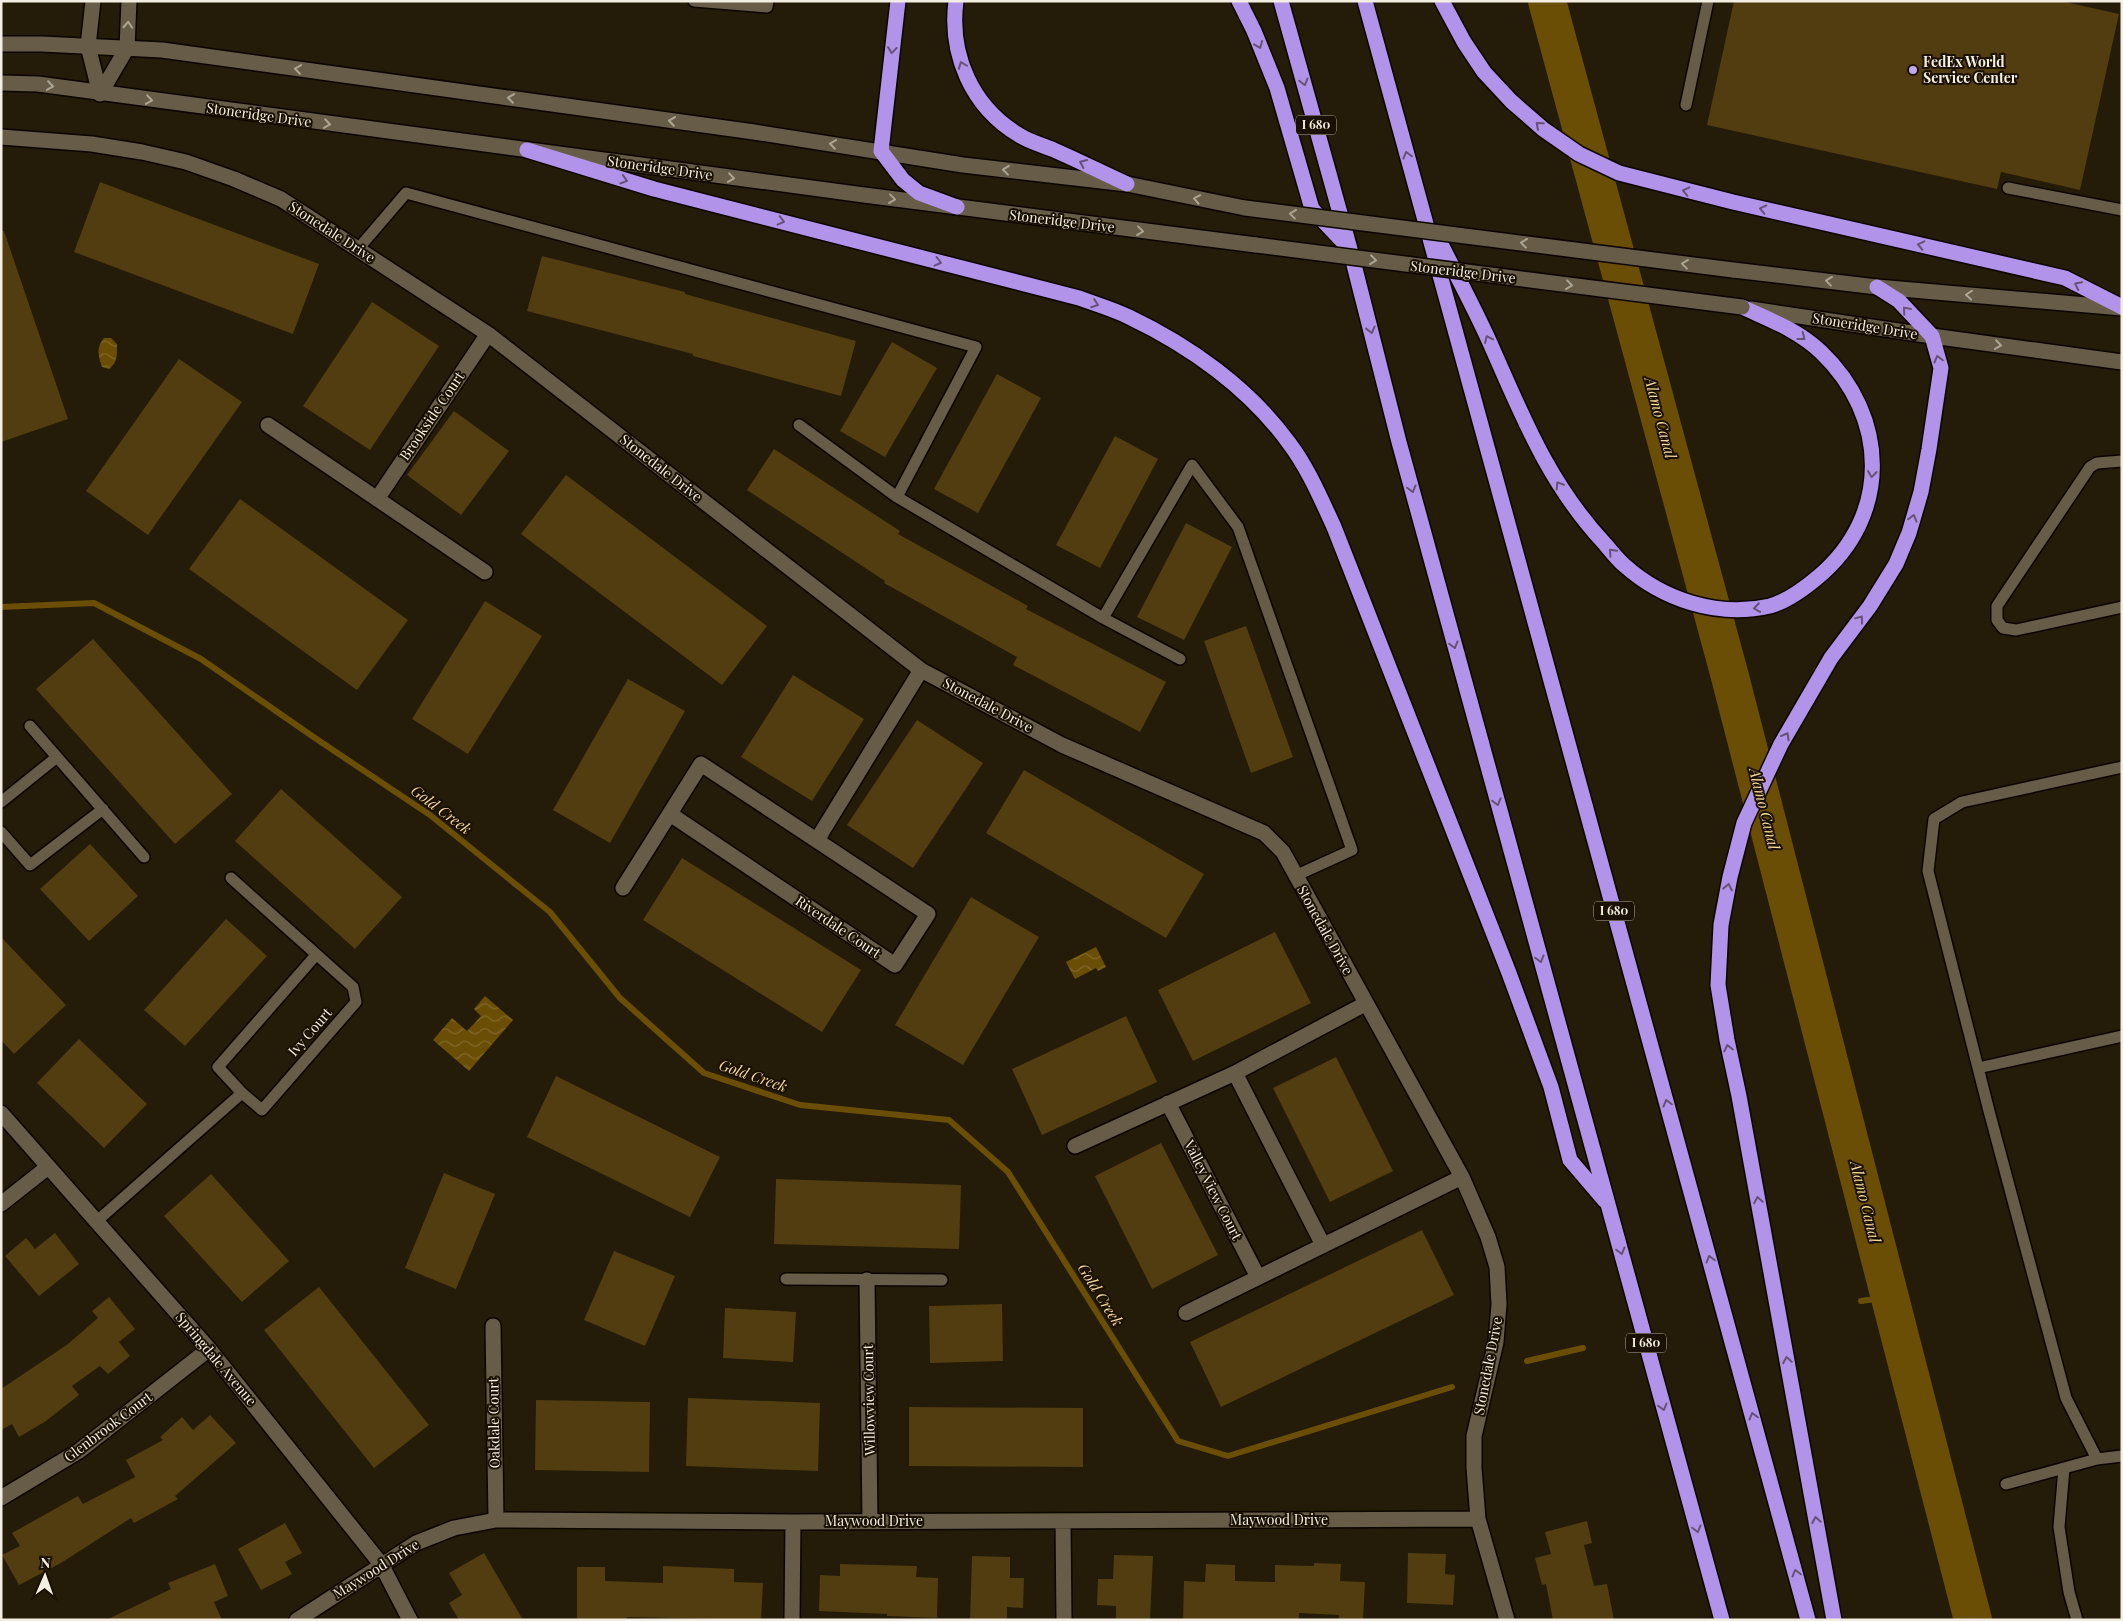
<svg xmlns="http://www.w3.org/2000/svg" width="2123" height="1621" viewBox="0 0 2123 1621" font-family="'Playfair Display',serif">
<defs>
<pattern id="water-waves" width="16" height="10" patternUnits="userSpaceOnUse" patternTransform="scale(1.25)"><rect width="16" height="10" fill="#6b4e05"/><path d="M0 5q4-4 8 0t8 0" fill="none" stroke="#816829"/></pattern>
</defs>
<rect width="100%" height="100%" fill="#241b08"/>
<path fill="url(#water-waves)" d="M104 338H111L117 344C117 354 118 362 109 369L102 367C98 356 96 347 104 338Z
M1096 947 1106 967 1098 971 1096 968 1075 979 1066 962Z
M485 996 513 1020 469 1071 433 1040 452 1018 467 1031 481 1016 474 1009Z"/>
<g fill="none" stroke-linecap="round" stroke-linejoin="round">
<path stroke="#6b4e05" stroke-width="6" d="M1 607 94 603 201 659 315 738 430 815 550 912 620 998 704 1073 800 1105 949 1120 1008 1172 1178 1441 1228 1456 1452 1387
M1861 1301 1890 1297
M1527 1361 1583 1348"/>
<path stroke="#6b4e05" stroke-width="38" d="M1547 1 1729 673 1973 1620"/>
</g>
<path fill="#513d0f" d="M1734 1H2061L2119 14 2080 190 2001 172 1997 189 1707 125Z
M100 182 319 264 293 334 74 252Z
M1 231H4L68 419 1 442Z
M542 256 685 292V294L856 341 841 396 693 356V354L527 311Z
M372 302 439 346 370 450 303 406Z
M892 342 937 368 885 457 840 431Z
M179 359 242 402 148 535 86 491Z
M997 374 1041 398 978 513 934 489Z
M454 411 509 451 461 515 407 475Z
M1115 436 1158 459 1100 568 1056 545Z
M774 449 900 531 898 534 1028 606 1026 609 1166 682 1140 732 1013 665 1017 657 884 583 885 581 747 490Z
M566 475 767 626 722 685 521 534Z
M240 499 408 620 357 690 189 569Z
M1186 523 1232 547 1184 640 1137 617Z
M485 601 542 636 468 754 412 719Z
M1246 626 1293 757 1251 773 1204 641Z
M93 639 232 794 175 844 36 689Z
M793 675 864 719 812 801 741 757Z
M628 679 685 711 610 843 553 810Z
M917 720 983 763 913 868 847 825Z
M1024 770 1204 874 1166 938 986 833Z
M281 789 402 897 355 949 235 841Z
M90 844 138 896 89 941 40 889Z
M682 858 861 970 822 1032 643 920Z
M971 897 1039 937 963 1065 895 1025Z
M226 919 267 956 185 1046 144 1010Z
M1275 932 1311 1003 1193 1061 1158 990Z
M1 937 66 1005 14 1054 1 1040Z
M1126 1016 1157 1082 1042 1135 1012 1069Z
M79 1039 147 1104 104 1148 37 1083Z
M1336 1057 1393 1171 1330 1202 1273 1088Z
M556 1076 720 1157 690 1217 527 1137Z
M1161 1143 1218 1255 1152 1289 1095 1176Z
M444 1173 495 1194 456 1289 405 1268Z
M211 1174 289 1261 242 1302 164 1216Z
M776 1179 961 1185 959 1249 774 1244Z
M1422 1230 1454 1295 1221 1407 1190 1342Z
M55 1233 79 1264 39 1296 5 1256 26 1238 35 1249Z
M614 1251 675 1276 645 1346 584 1320Z
M319 1287 429 1425 374 1468 264 1330Z
M109 1297 135 1329 119 1342 130 1356 108 1374 100 1366 72 1386 79 1395 46 1421 19 1437 12 1424 1 1430V1389L68 1344 98 1318 92 1311Z
M1002 1304 1003 1361 930 1363 929 1306Z
M725 1308 796 1312 793 1362 723 1358Z
M688 1398 820 1403 818 1471 686 1466Z
M536 1400 650 1402 649 1472 535 1470Z
M909 1407 1083 1408V1467L909 1466Z
M210 1415 236 1443 175 1496 178 1499 134 1523 131 1518 61 1563 19 1585 2 1555 20 1546 12 1533 78 1496 83 1504 135 1477 126 1460 163 1440 160 1437 182 1417 193 1430Z
M1587 1521 1592 1543 1584 1545 1594 1586 1607 1584 1614 1620H1553L1546 1584 1542 1585 1535 1558 1551 1554 1545 1532Z
M285 1523 302 1553 285 1562 292 1574 261 1590 238 1549Z
M484 1553 523 1620H459L449 1603 462 1595 449 1573Z
M1408 1553 1446 1554 1445 1574 1455 1575 1453 1605 1407 1603Z
M1114 1555 1153 1556 1150 1620H1116V1606L1097 1605 1098 1579H1113Z
M972 1556 1010 1557V1578H1024L1023 1608 1007 1607V1620H970Z
M1314 1563 1341 1564 1340 1581 1365 1582 1363 1620H1339V1615L1299 1613V1620H1183L1184 1581 1205 1582 1206 1564 1235 1565V1581L1275 1582V1565L1314 1566Z
M215 1564 228 1596 214 1602 222 1620H106L171 1589 168 1583Z
M840 1564 917 1566 916 1577 938 1578 937 1618 887 1616V1614L819 1611 820 1575 840 1576Z
M663 1566 734 1569V1582L763 1583 761 1620 627 1617V1620H577V1567H605V1581L663 1583Z"/>
<g fill="none" stroke-linecap="round" stroke-linejoin="round">
<defs>
<path id="service" d="M694 1 767 7 768 1
M1686 105 1708 1
M2008 188 2122 210
M358 249 406 193 976 347 897 497
M799 425 897 497 1103 618 1180 659
M2122 461 2097 463 2090 467 1997 606V620L2003 628 2016 630 2122 607
M1103 618 1192 465 1238 527 1352 850 1295 876
M30 726 144 857
M2122 767 1962 802 1934 819 1928 871 1989 1111 2066 1398 2097 1459 2122 1456
M1 802 57 757
M1 832 30 865 103 809
M1978 1068 2122 1036
M242 1093 218 1067 316 955
M97 1221 242 1093 262 1110 356 1002 353 987 231 878
M786 1279 942 1280
M2064 1468 2059 1527 2069 1592 2077 1620
M2006 1484 2097 1459"/>
<path id="minor" d="M93 1 88 46 100 94
M100 94 127 48 129 1
M1 137 92 144 142 152 186 162 234 179 281 199 488 334 921 670 1062 745 1264 833 1283 852 1462 1177 1488 1237 1497 1267 1499 1304 1496 1342 1474 1436V1468L1478 1519 1507 1620
M268 425 485 572
M377 499 488 334
M817 840 921 670
M623 888 701 764 928 914 895 965 670 814
M1235 1073 1323 1245
M1168 1103 1258 1277
M1 1113 209 1349 381 1564 410 1620
M1075 1146 1235 1073 1365 1004
M1 1204 48 1167
M867 1280 870 1521
M1186 1313 1462 1177
M493 1326 496 1520
M1 1498 79 1451 209 1349
M1063 1521 1064 1620
M297 1620 416 1543 454 1528 496 1520 793 1522 1478 1519
M792 1620 793 1522"/>
<path id="secondary" d="M1 44H42L162 50 754 132 963 165 1127 184 1245 208
M1 83 38 84 864 195 1256 245
M1733 270 1877 287 2122 308
M1751 309 1932 336 2122 362"/>
<path id="motorway" d="M898 1 881 151 903 180 919 193 957 207
M956 1C949 55 972 107 1019 135 1029 142 1043 145 1054 150 1079 161 1103 173 1127 184
M1239 1 1254 31 1277 88 1312 209 1347 246
M1281 1 1350 249 1399 442 1722 1620
M1365 1 1808 1620
M1442 1 1464 42 1484 72 1511 101 1543 129 1579 154 1619 173 1733 202 2065 278 2122 307
M527 150 654 189 1079 298C1095 304 1113 309 1129 317 1190 346 1249 388 1289 443 1308 468 1321 499 1334 527L1509 973 1551 1087 1570 1160 1605 1201
M1435 232C1453 269 1473 305 1490 343 1523 417 1548 483 1605 544 1611 551 1617 559 1624 565 1663 600 1718 618 1770 606 1788 601 1805 588 1818 577 1892 515 1888 416 1821 352 1798 330 1770 320 1742 307
M1834 1620 1739 1096 1727 1040 1718 985 1721 925 1730 877 1744 823 1781 744 1831 658 1870 606 1896 564 1909 533 1921 492 1929 449 1941 368 1932 336 1899 301 1877 287"/>
</defs>
<use href="#service" stroke="#0d0500" stroke-width="14"/>
<use href="#minor" stroke="#0d0500" stroke-width="18"/>
<use href="#secondary" stroke="#0d0500" stroke-width="18"/>
<use href="#motorway" stroke="#0d0500" stroke-width="18"/>
<use href="#service" stroke="#665c47" stroke-width="11"/>
<use href="#minor" stroke="#665c47" stroke-width="15"/>
<use href="#secondary" stroke="#665c47" stroke-width="15"/>
<use href="#motorway" stroke="#b293ea" stroke-width="15"/>
<defs>
<path id="secondary-bridge" d="M1245 208 1733 270
M1256 245 1742 307"/>
</defs>
<use href="#secondary-bridge" stroke="#0d0500" stroke-width="18" stroke-linecap="butt"/>
<use href="#secondary-bridge" stroke="#665c47" stroke-width="15"/>
</g>
<defs><path id="oneway-chevron" d="M-2-3.5L2.5 0L-2 3.5" fill="none" stroke-width="1.6" stroke-linecap="round" stroke-linejoin="round" transform="scale(1.25)"/></defs>
<g stroke="#ada594">
<use href="#oneway-chevron" transform="translate(128 25) rotate(-87)"/>
<use href="#oneway-chevron" transform="translate(298 69) rotate(-172)"/>
<use href="#oneway-chevron" transform="translate(50 86) rotate(8)"/>
<use href="#oneway-chevron" transform="translate(511 98) rotate(-172)"/>
<use href="#oneway-chevron" transform="translate(149 100) rotate(8)"/>
<use href="#oneway-chevron" transform="translate(672 121) rotate(-172)"/>
<use href="#oneway-chevron" transform="translate(327 124) rotate(8)"/>
<use href="#oneway-chevron" transform="translate(833 144) rotate(-172)"/>
<use href="#oneway-chevron" transform="translate(1006 170) rotate(-173)"/>
<use href="#oneway-chevron" transform="translate(731 178) rotate(8)"/>
<use href="#oneway-chevron" transform="translate(892 199) rotate(7)"/>
<use href="#oneway-chevron" transform="translate(1197 199) rotate(-169)"/>
<use href="#oneway-chevron" transform="translate(1293 214) rotate(-173)"/>
<use href="#oneway-chevron" transform="translate(1140 231) rotate(7)"/>
<use href="#oneway-chevron" transform="translate(1524 243) rotate(-173)"/>
<use href="#oneway-chevron" transform="translate(1373 260) rotate(7)"/>
<use href="#oneway-chevron" transform="translate(1685 264) rotate(-173)"/>
<use href="#oneway-chevron" transform="translate(1829 281) rotate(-173)"/>
<use href="#oneway-chevron" transform="translate(1569 285) rotate(7)"/>
<use href="#oneway-chevron" transform="translate(1969 295) rotate(-175)"/>
<use href="#oneway-chevron" transform="translate(1998 345) rotate(8)"/>
</g>
<g stroke="#665276">
<use href="#oneway-chevron" transform="translate(1259 45) rotate(68)"/>
<use href="#oneway-chevron" transform="translate(892 50) rotate(97)"/>
<use href="#oneway-chevron" transform="translate(962 65) rotate(-111)"/>
<use href="#oneway-chevron" transform="translate(1304 82) rotate(75)"/>
<use href="#oneway-chevron" transform="translate(1539 125) rotate(-139)"/>
<use href="#oneway-chevron" transform="translate(1407 155) rotate(-105)"/>
<use href="#oneway-chevron" transform="translate(1083 163) rotate(-155)"/>
<use href="#oneway-chevron" transform="translate(624 180) rotate(17)"/>
<use href="#oneway-chevron" transform="translate(1686 191) rotate(-167)"/>
<use href="#oneway-chevron" transform="translate(1763 209) rotate(-167)"/>
<use href="#oneway-chevron" transform="translate(781 221) rotate(14)"/>
<use href="#oneway-chevron" transform="translate(1921 245) rotate(-167)"/>
<use href="#oneway-chevron" transform="translate(938 262) rotate(14)"/>
<use href="#oneway-chevron" transform="translate(2078 285) rotate(-153)"/>
<use href="#oneway-chevron" transform="translate(1095 304) rotate(20)"/>
<use href="#oneway-chevron" transform="translate(1906 310) rotate(-131)"/>
<use href="#oneway-chevron" transform="translate(1371 330) rotate(76)"/>
<use href="#oneway-chevron" transform="translate(1802 337) rotate(38)"/>
<use href="#oneway-chevron" transform="translate(1488 339) rotate(-115)"/>
<use href="#oneway-chevron" transform="translate(1938 359) rotate(-105)"/>
<use href="#oneway-chevron" transform="translate(1872 474) rotate(97)"/>
<use href="#oneway-chevron" transform="translate(1559 485) rotate(-123)"/>
<use href="#oneway-chevron" transform="translate(1412 489) rotate(75)"/>
<use href="#oneway-chevron" transform="translate(1913 518) rotate(-74)"/>
<use href="#oneway-chevron" transform="translate(1612 552) rotate(-133)"/>
<use href="#oneway-chevron" transform="translate(1757 608) rotate(172)"/>
<use href="#oneway-chevron" transform="translate(1860 619) rotate(-53)"/>
<use href="#oneway-chevron" transform="translate(1454 645) rotate(75)"/>
<use href="#oneway-chevron" transform="translate(1786 736) rotate(-61)"/>
<use href="#oneway-chevron" transform="translate(1497 802) rotate(75)"/>
<use href="#oneway-chevron" transform="translate(1728 887) rotate(-79)"/>
<use href="#oneway-chevron" transform="translate(1540 959) rotate(75)"/>
<use href="#oneway-chevron" transform="translate(1728 1048) rotate(-103)"/>
<use href="#oneway-chevron" transform="translate(1667 1103) rotate(-105)"/>
<use href="#oneway-chevron" transform="translate(1758 1200) rotate(-100)"/>
<use href="#oneway-chevron" transform="translate(1621 1251) rotate(75)"/>
<use href="#oneway-chevron" transform="translate(1710 1259) rotate(-105)"/>
<use href="#oneway-chevron" transform="translate(1787 1360) rotate(-100)"/>
<use href="#oneway-chevron" transform="translate(1663 1407) rotate(75)"/>
<use href="#oneway-chevron" transform="translate(1753 1416) rotate(-105)"/>
<use href="#oneway-chevron" transform="translate(1816 1520) rotate(-100)"/>
<use href="#oneway-chevron" transform="translate(1697 1529) rotate(75)"/>
<use href="#oneway-chevron" transform="translate(1796 1573) rotate(-105)"/>
</g>
<circle fill="#c2a8f3" stroke="#1a1102" stroke-width="2" cx="1913" cy="70" r="5"/>
<g text-anchor="middle" stroke-width="4" stroke-linejoin="round" paint-order="stroke">
<g fill="#1a1102" stroke="#b3ac9f" stroke-width="1">
<rect x="1296" y="115.5" width="40" height="19" rx="4"/>
<rect x="1594" y="901.5" width="40" height="19" rx="4"/>
<rect x="1626" y="1333.5" width="40" height="19" rx="4"/>
</g>
<g font-size="12" font-weight="bold" fill="#f4eee2">
<text x="1316" y="129">I 680</text>
<text x="1614" y="915">I 680</text>
<text x="1646" y="1347">I 680</text>
</g>
<g font-size="14" font-weight="bold" fill="#f4eee2" stroke="#1a1102" text-anchor="start">
<text x="1923" y="67">FedEx World<tspan x="1923" dy="16">Service Center</tspan></text>
</g>
<g font-size="14" fill="#f4eee2" stroke="#1a1102">
<text transform="translate(259 115) rotate(8)" y="5">Stoneridge Drive</text>
<text transform="translate(660 168) rotate(8)" y="5">Stoneridge Drive</text>
<text transform="translate(1062 221) rotate(7)" y="5">Stoneridge Drive</text>
<text transform="translate(332 232) rotate(33)" y="5">Stonedale Drive</text>
<text transform="translate(1463 272) rotate(7)" y="5">Stoneridge Drive</text>
<text transform="translate(1865 326) rotate(9)" y="5">Stoneridge Drive</text>
<text transform="translate(432 416) rotate(-56)" y="5">Brookside Court</text>
<text transform="translate(661 468) rotate(38)" y="5">Stonedale Drive</text>
<text transform="translate(988 705) rotate(28)" y="5">Stonedale Drive</text>
<text transform="translate(838 927) rotate(34)" y="5">Riverdale Court</text>
<text transform="translate(1325 930) rotate(61)" y="5">Stonedale Drive</text>
<text transform="translate(310 1032) rotate(-49)" y="5">Ivy Court</text>
<text transform="translate(1213 1190) rotate(63)" y="5">Valley View Court</text>
<text transform="translate(216 1359) rotate(50)" y="5">Springdale Avenue</text>
<text transform="translate(1488 1366) rotate(-79)" y="5">Stonedale Drive</text>
<text transform="translate(869 1400) rotate(-91)" y="5">Willowview Court</text>
<text transform="translate(494 1423) rotate(-91)" y="5">Oakdale Court</text>
<text transform="translate(108 1427) rotate(-37)" y="5">Glenbrook Court</text>
<text x="1279" y="1525">Maywood Drive</text>
<text x="874" y="1526">Maywood Drive</text>
<text transform="translate(376 1569) rotate(-32)" y="5">Maywood Drive</text>
</g>
<g font-size="15" font-style="italic" fill="#fadb9e" stroke="#1a1102">
<text transform="translate(1660 418) rotate(75)" y="5">Alamo Canal</text>
<text transform="translate(1764 809) rotate(76)" y="5">Alamo Canal</text>
<text transform="translate(441 810) rotate(37)" y="5">Gold Creek</text>
<text transform="translate(753 1076) rotate(19)" y="5">Gold Creek</text>
<text transform="translate(1865 1202) rotate(76)" y="5">Alamo Canal</text>
<text transform="translate(1100 1295) rotate(58)" y="5">Gold Creek</text>
</g>
</g>
<rect width="2123" height="1621" fill="none" stroke="#f4eee2" stroke-width="5"/>
<g transform="translate(45 1576) rotate(2)" stroke="#1a1102" stroke-width="4" paint-order="stroke">
<path d="M0-4L9 19L0 12L-9 19Z" fill="#f4eee2"/>
<text y="-8" font-size="14" font-weight="bold" text-anchor="middle" fill="#f4eee2">N</text>
</g>
</svg>
